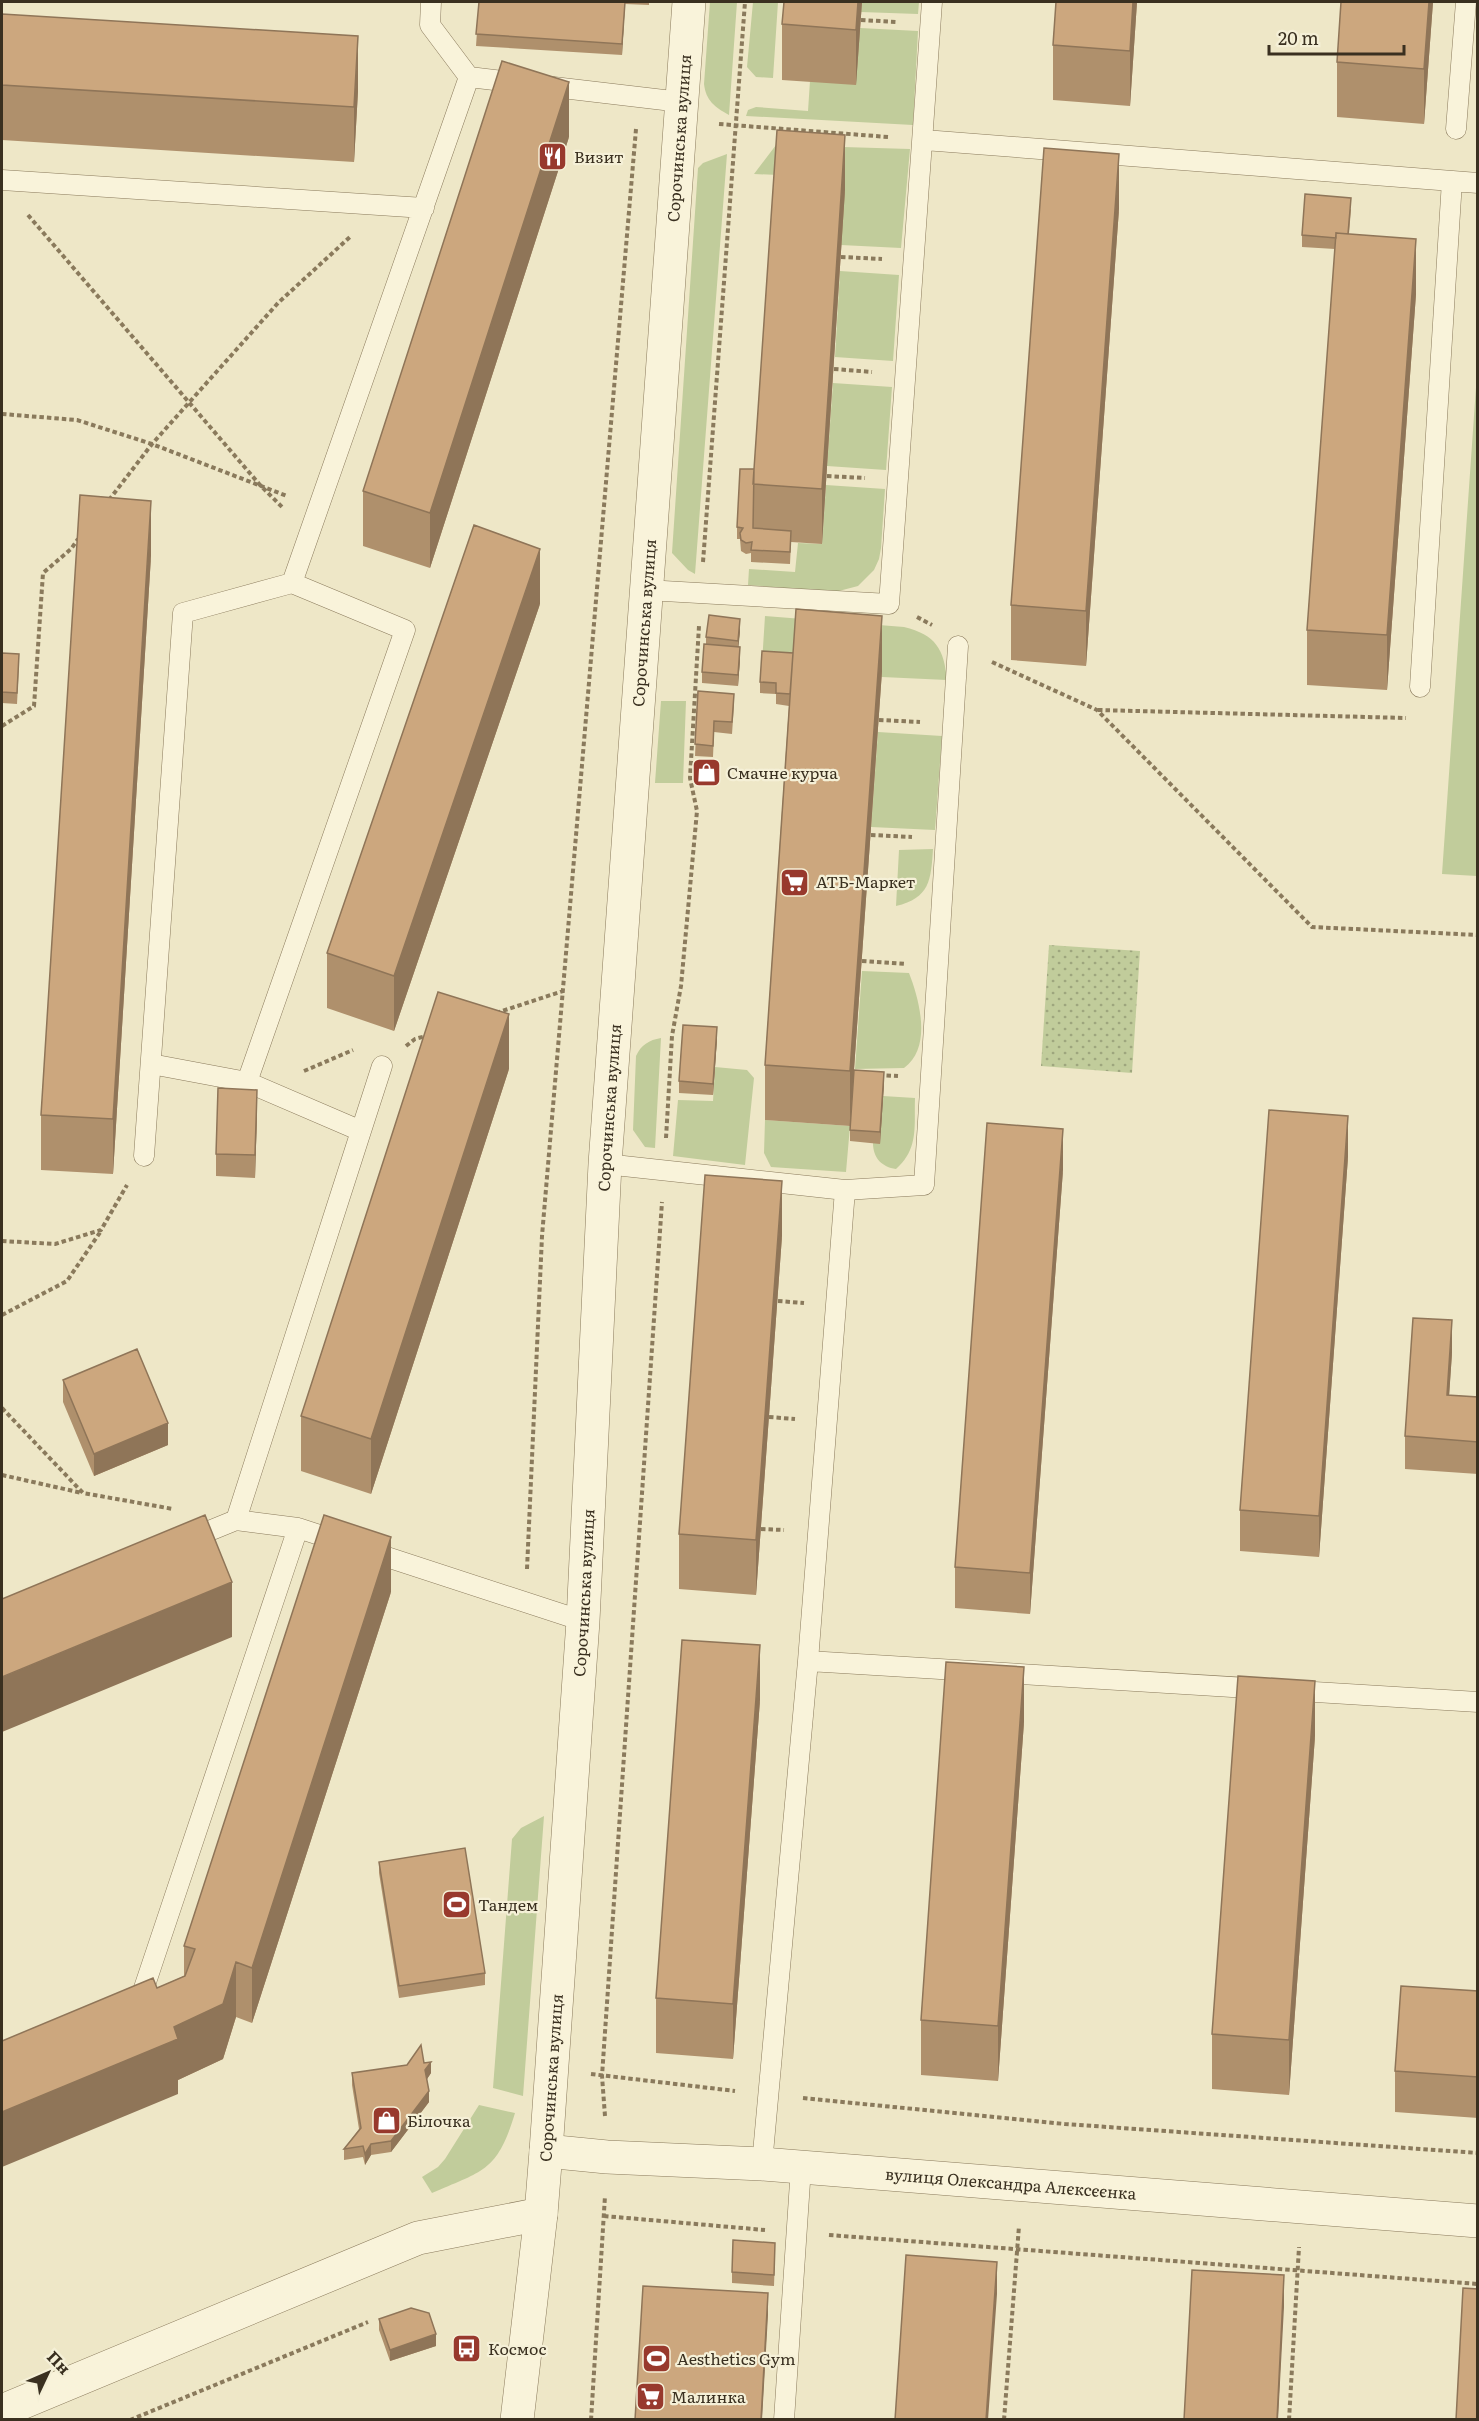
<svg xmlns="http://www.w3.org/2000/svg" width="1479" height="2421" viewBox="0 0 1479 2421" font-family="Literata,serif">
<defs>
<pattern id="park-dots" width="8" height="8" patternUnits="userSpaceOnUse" patternTransform="scale(1.5)"><rect width="8" height="8" fill="#c1cc9b"/><path d="M2 2h.1M6 6h.1" fill="none" stroke="#9ea67e" stroke-width="1.8" stroke-linecap="round"/></pattern>
</defs>
<rect width="100%" height="100%" fill="#eee7c7"/>
<path fill="#c1cc9b" d="M710 2H737L729 115C715 107 706 101 704 84Z
M753 2H778L773 78 756 77 747 67Z
M862 2H919L918 14 861 12Z
M860 28 918 31 913 125 746 116 748 110 756 107 808 111 810 81Z
M776 145 910 149 901 248 841 245 844 178 754 174Z
M727 154 695 574 688 570 672 553 698 168 703 163Z
M840 271 899 275 893 361 835 357Z
M1477 373H1478L1477 876 1442 874Z
M833 383 892 387 886 470 827 466Z
M826 485 885 489 881 548 879 559 874 570 858 586 835 592 748 585 749 569 795 572 798 543 822 544Z
M765 616 904 627C936 635 944 649 947 680L882 677 762 663Z
M661 701H686L683 783H655Z
M878 732 942 736 935 830 871 827Z
M933 849C931 880 930 898 896 906L899 850Z
M862 971 909 973C920 1001 932 1048 904 1068L855 1069Z
M661 1038 655 1148 645 1147 633 1130 636 1056C641 1045 649 1040 661 1038Z
M715 1067 747 1070 754 1078 745 1165 673 1156 678 1100 713 1101Z
M883 1096 915 1098C914 1126 919 1149 896 1169 882 1167 873 1158 873 1143H880Z
M765 1120 850 1126 846 1172 771 1167 764 1153Z
M544 1816 523 2096 493 2088 512 1839 521 1828Z
M479 2105 515 2113C497 2172 484 2170 432 2193L422 2177 438 2167 445 2159Z"/>
<path fill="url(#park-dots)" d="M1049 945 1140 951 1132 1073 1041 1066Z"/>
<g fill="none" stroke-linecap="round" stroke-linejoin="round">
<defs>
<path id="service" d="M431 2 430 25 469 77
M1456 129 1466 2
M924 140 1478 183
M2 180 424 208
M646 590 889 604 932 2
M1420 687 1452 181
M151 1064 247 1082 361 1131 236 1520 187 1540
M247 1082 405 630 292 583
M361 1131 382 1066
M144 1156 183 613 292 583 469 77 681 102
M605 1164 845 1190
M236 1520 298 1528
M808 1661 1478 1702
M130 1999 142 1994 298 1528 583 1621
M762 2164 808 1661 845 1190 924 1185 958 646
M784 2420 801 2167"/>
<g id="tertiary">
<path id="s1" d="M546 2151 607 2157 762 2164 1478 2221"/>
<path d="M2 2411 418 2238 541 2214"/>
<path id="s2" d="M517 2420 541 2214 546 2151 583 1621 605 1164 689 2"/>
</g>
</defs>
<use href="#service" stroke="#8a7a5c" stroke-width="21"/>
<use href="#tertiary" stroke="#8a7a5c" stroke-width="34"/>
<path stroke="#8a7a5c" stroke-width="4" stroke-dasharray="4.5 3" stroke-linecap="butt" d="M861 20 896 22
M719 124 888 137
M28 215 260 485 283 508
M841 257 882 259
M834 369 872 372
M2 414 77 420 152 444 287 496
M827 476 865 478
M109 500 152 444 278 303 351 236
M703 562 745 2
M917 617 932 625
M992 662 1097 710 1312 927 1478 935
M1098 710 1406 718
M879 720 920 722
M2 726 34 706 43 573 71 549 78 539
M871 835 912 837
M862 961 906 964
M496 1013 563 991
M406 1046 415 1039 426 1036
M304 1071 353 1050
M879 1075 898 1076
M666 1138 672 1036 681 986 697 811 690 778 699 626
M2 1241 55 1244 101 1230 127 1185
M778 1301 804 1303
M2 1315 67 1281 101 1231
M2 1408 83 1493 173 1509
M769 1417 795 1419
M2 1475 82 1493
M761 1529 784 1530
M527 1569 542 1236 636 129
M591 2074 735 2091
M803 2098 1065 2124 1478 2153
M605 2116 602 2076 662 1202
M604 2216 765 2230
M829 2235 1478 2284
M130 2420 368 2322
M591 2420 605 2196
M1004 2420 1019 2226
M1289 2420 1299 2247"/>
<use href="#service" stroke="#f9f3da" stroke-width="20"/>
<use href="#tertiary" stroke="#f9f3da" stroke-width="33"/>
</g>
<path fill="#af906c" d="M479 2H649V5L625 4 622 55 476 46Z
M784 2H862L856 85 782 80V24Z
M1056 2H1137L1130 106 1053 100V45Z
M1433 2 1424 124 1337 117V62Z
M2 14 358 91 354 162 2 140Z
M569 137 430 568 363 546V491Z
M845 190 822 544 791 542 790 564 751 562V553L746 554 741 551 740 539H737V527L754 469Z
M1119 209 1086 666 1011 660V605Z
M1351 209 1349 234 1416 294 1387 690 1307 685V630L1335 249 1302 247V235Z
M151 556 113 1174 41 1170V1115Z
M540 604 394 1031 327 1008V953Z
M740 631 738 647 740 659 738 686 702 683V672L706 644V637Z
M2 653 19 665 17 704 2 703Z
M882 671 854 1070 884 1083 880 1144 850 1141V1126L765 1120V1065L789 706 776 704V694L760 693V682Z
M698 691 734 705 732 734 714 732 713 757 695 756Z
M717 1039 713 1095 679 1093V1081Z
M509 1069 371 1494 301 1471V1416Z
M257 1112 255 1178 216 1176V1154Z
M1348 1157 1319 1557 1240 1551V1510Z
M1063 1170 1030 1614 955 1608V1567Z
M782 1236 756 1595 679 1589V1534Z
M1452 1353 1449 1395 1478 1397V1474L1405 1469V1436Z
M63 1380 168 1445 94 1476 63 1402Z
M391 1592 252 2023 236 2017 223 2059 178 2080V2094L157 1988 184 1976V1946Z
M760 1700 733 2059 656 2053V1998Z
M1024 1722 998 2081 921 2075V2020Z
M1315 1736 1289 2095 1212 2089V2034Z
M379 1862 485 1973V1985L399 1998 379 1873Z
M1478 1991V2118L1395 2112V2071Z
M424 2063 431 2073 427 2079 429 2102 391 2152 371 2155 365 2165 363 2157 344 2160V2149L359 2129 352 2085V2073Z
M775 2254 774 2286 732 2283V2272Z
M379 2319 436 2346 390 2361 379 2330Z"/>
<path fill="#8f7558" d="M625 2 622 55V44Z
M858 2H862L856 85V30Z
M1133 2H1137L1130 106V51Z
M1429 2H1433L1424 124V69Z
M358 36V91L354 162V107Z
M569 82V137L430 568V513Z
M845 135V190L822 544V489Z
M1119 154V209L1086 666V611Z
M1416 239V294L1387 690V635Z
M151 501V556L113 1174V1119Z
M540 549V604L394 1031V976Z
M882 616V671L850 1126V1071Z
M740 619V631L738 652V641Z
M740 647V659L738 686V675Z
M509 1014V1069L371 1494V1439Z
M717 1027V1039L713 1095V1084Z
M884 1072V1083L880 1144V1132Z
M257 1090V1112L255 1178V1155Z
M1348 1116V1157L1319 1557V1516Z
M1063 1129V1170L1030 1614V1573Z
M782 1181V1236L756 1595V1540Z
M1452 1320V1353L1447 1427V1395Z
M168 1423V1445L94 1476V1454Z
M391 1537V1592L252 2023V1968Z
M232 1582V1637L2 1732V1677Z
M760 1645V1700L733 2059V2004Z
M1024 1667V1722L998 2081V2026Z
M1315 1681V1736L1289 2095V2040Z
M236 1962V2017L223 2059 178 2080V2094L2 2167V2112L174 2027Z
M431 2062V2073L425 2082V2070Z
M429 2091V2102L391 2152V2141Z
M371 2144V2155L365 2165V2154Z
M997 2262V2294L988 2420H986Z
M1284 2275V2307L1278 2420H1277Z
M768 2293V2315L762 2420H761Z
M436 2334V2346L390 2361V2350Z"/>
<path fill="#cca77e" stroke="#8f7558" stroke-width="1.5" d="M479 2H625L622 44 476 34Z
M784 2H858L856 30 782 24Z
M1056 2H1133L1130 51 1053 45Z
M1341 2H1429L1424 69 1337 62Z
M2 14 358 36 354 107 2 85Z
M502 61 569 82 430 513 363 491Z
M777 130 845 135 822 489 753 484Z
M1044 148 1119 154 1086 611 1011 605Z
M1305 194 1351 198 1348 234 1336 233V238L1302 235Z
M1336 233 1416 239 1387 635 1307 630Z
M740 469H754L753 528 791 531 790 552 751 550 752 542 746 543 741 540 740 533 743 528 737 527Z
M80 495 151 501 113 1119 41 1115Z
M474 525 540 549 394 976 327 953Z
M796 609 882 616 850 1071 765 1065Z
M709 615 740 619 738 641 706 637Z
M704 644 740 647 738 675 702 672Z
M762 651 793 653 790 694 776 693V683L760 682Z
M2 653 19 654 17 693 2 692Z
M698 691 734 694 732 722 714 721 713 746 695 744Z
M438 992 509 1014 371 1439 301 1416Z
M683 1025 717 1027 713 1084 679 1081Z
M854 1070 884 1072 880 1132 850 1130Z
M218 1088 257 1090 255 1155 216 1154Z
M1269 1110 1348 1116 1319 1516 1240 1510Z
M987 1123 1063 1129 1030 1573 955 1567Z
M705 1175 782 1181 756 1540 679 1534Z
M1413 1318 1452 1320 1447 1395 1478 1397V1442L1405 1436Z
M137 1349 168 1423 94 1454 63 1380Z
M205 1515 232 1582 2 1677V1599Z
M324 1515 391 1537 252 1968 236 1962 223 2004 174 2027 178 2039 2 2112V2041L153 1978 157 1988 185 1976 195 1949 184 1946Z
M682 1640 760 1645 733 2004 656 1998Z
M946 1662 1024 1667 998 2026 921 2020Z
M1238 1676 1315 1681 1289 2040 1212 2034Z
M465 1848 485 1973 399 1986 379 1862Z
M1401 1986 1478 1991V2077L1395 2071Z
M421 2045 424 2063 431 2062 425 2070 429 2091 391 2141 371 2144 365 2154 363 2146 344 2149 361 2128 352 2073 407 2065Z
M733 2240 775 2243 774 2275 732 2272Z
M906 2255 997 2262 986 2420H895Z
M1192 2270 1284 2275 1277 2420H1184Z
M643 2286 768 2293 761 2420H635Z
M1463 2288 1478 2289V2420H1456Z
M411 2308 429 2313 436 2334 390 2350 379 2319Z"/>
<defs>
<symbol id="restaurant-square" viewBox="-11 -11 22 22"><rect x="-9" y="-9" width="18" height="18" rx="4" fill="#98392d" stroke="#f5f0d7"/><path d="M-5-6h1v4h1v-4h1v4h1v-4h1v5L-1.5 .5V6h-2V.5L-5-1ZM5-6V6H3V1.5H1.5Q1.5-4 5-6Z" fill="#fff"/></symbol>
<symbol id="shop-square" viewBox="-11 -11 22 22"><rect x="-9" y="-9" width="18" height="18" rx="4" fill="#98392d" stroke="#f5f0d7"/><path d="M-5-2.5h2.3a2.7 3.5 0 0 1 5.4 0H5L5.5 6h-11ZM-1.5-2.5h3a1.5 2.3 0 0 0-3 0Z" fill="#fff"/></symbol>
<symbol id="supermarket-square" viewBox="-11 -11 22 22"><rect x="-9" y="-9" width="18" height="18" rx="4" fill="#98392d" stroke="#f5f0d7"/><path d="M-6-5.5h2.5l.6 2H6L4.5 2H-2.5L-4.4-4H-6ZM-1.5 3.2a1.3 1.3 0 1 0 .1 0ZM3 3.2a1.3 1.3 0 1 0 .1 0Z" fill="#fff"/></symbol>
<symbol id="stadium-square" viewBox="-11 -11 22 22"><rect x="-9" y="-9" width="18" height="18" rx="4" fill="#98392d" stroke="#f5f0d7"/><path d="M0-5a6.5 5 0 1 0 0 10a6.5 5 0 1 0 0-10ZM-3.5-1.8h7v3.6h-7Z" fill="#fff"/></symbol>
<symbol id="bus-square" viewBox="-11 -11 22 22"><rect x="-9" y="-9" width="18" height="18" rx="4" fill="#98392d" stroke="#f5f0d7"/><path d="M-5-6H5V4H4V6H2V4H-2V6H-4V4H-5ZM-3.5-4V0h7V-4ZM-3.5 1.2v1.5H-2V1.2ZM2 1.2v1.5H3.5V1.2Z" fill="#fff"/></symbol>
</defs>
<g fill-rule="evenodd">
<use href="#restaurant-square" x="536" y="140" width="33" height="33"/>
<use href="#shop-square" x="690" y="756" width="33" height="33"/>
<use href="#supermarket-square" x="778" y="866" width="33" height="33"/>
<use href="#stadium-square" x="440" y="1888" width="33" height="33"/>
<use href="#shop-square" x="370" y="2104" width="33" height="33"/>
<use href="#bus-square" x="450" y="2332" width="33" height="33"/>
<use href="#stadium-square" x="640" y="2342" width="33" height="33"/>
<use href="#supermarket-square" x="634" y="2380" width="33" height="33"/>
</g>
<g text-anchor="middle" stroke-width="4.5" stroke-linejoin="round" paint-order="stroke">
<g font-size="16" fill="#3a3020" stroke="#f5f0d7">
<text dy="6" stroke="none"><textPath href="#s2" startOffset="2288">Сорочинська вулиця</textPath></text>
<text dy="6" stroke="none"><textPath href="#s2" startOffset="1802">Сорочинська вулиця</textPath></text>
<text dy="6" stroke="none"><textPath href="#s2" startOffset="1316">Сорочинська вулиця</textPath></text>
<text dy="6" stroke="none"><textPath href="#s2" startOffset="830">Сорочинська вулиця</textPath></text>
<text dy="6" stroke="none"><textPath href="#s2" startOffset="344">Сорочинська вулиця</textPath></text>
<text dy="6" stroke="none"><textPath href="#s1" startOffset="466">вулиця Олександра Алєксєєнка</textPath></text>
</g>
<g font-size="16" fill="#3a3020" stroke="#f5f0d7" text-anchor="start">
<text x="574" y="163">Визит</text>
<text x="727" y="779">Смачне курча</text>
<text x="816" y="888">АТБ-Маркет</text>
<text x="478" y="1911">Тандем</text>
<text x="407" y="2127">Білочка</text>
<text x="488" y="2355">Космос</text>
<text x="677" y="2365">Aesthetics Gym</text>
<text x="671" y="2403">Малинка</text>
</g>
</g>
<rect width="1479" height="2421" fill="none" stroke="#3a3020" stroke-width="6"/>
<g transform="translate(48 2373) rotate(46)" stroke="#f5f0d7" stroke-width="4.5" paint-order="stroke">
<path d="M0-4.5L10 22L0 15L-10 22Z" fill="#3a3020"/>
<text y="-9" font-size="16" font-weight="bold" text-anchor="middle" fill="#3a3020">Пн</text>
</g>
<path d="M1269 45v9h135v-9" fill="none" stroke="#3a3020" stroke-width="3"/>
<text x="1278" y="45" font-size="18" fill="#3a3020" stroke="#f5f0d7" stroke-width="4.5" paint-order="stroke">20 m</text>
</svg>
